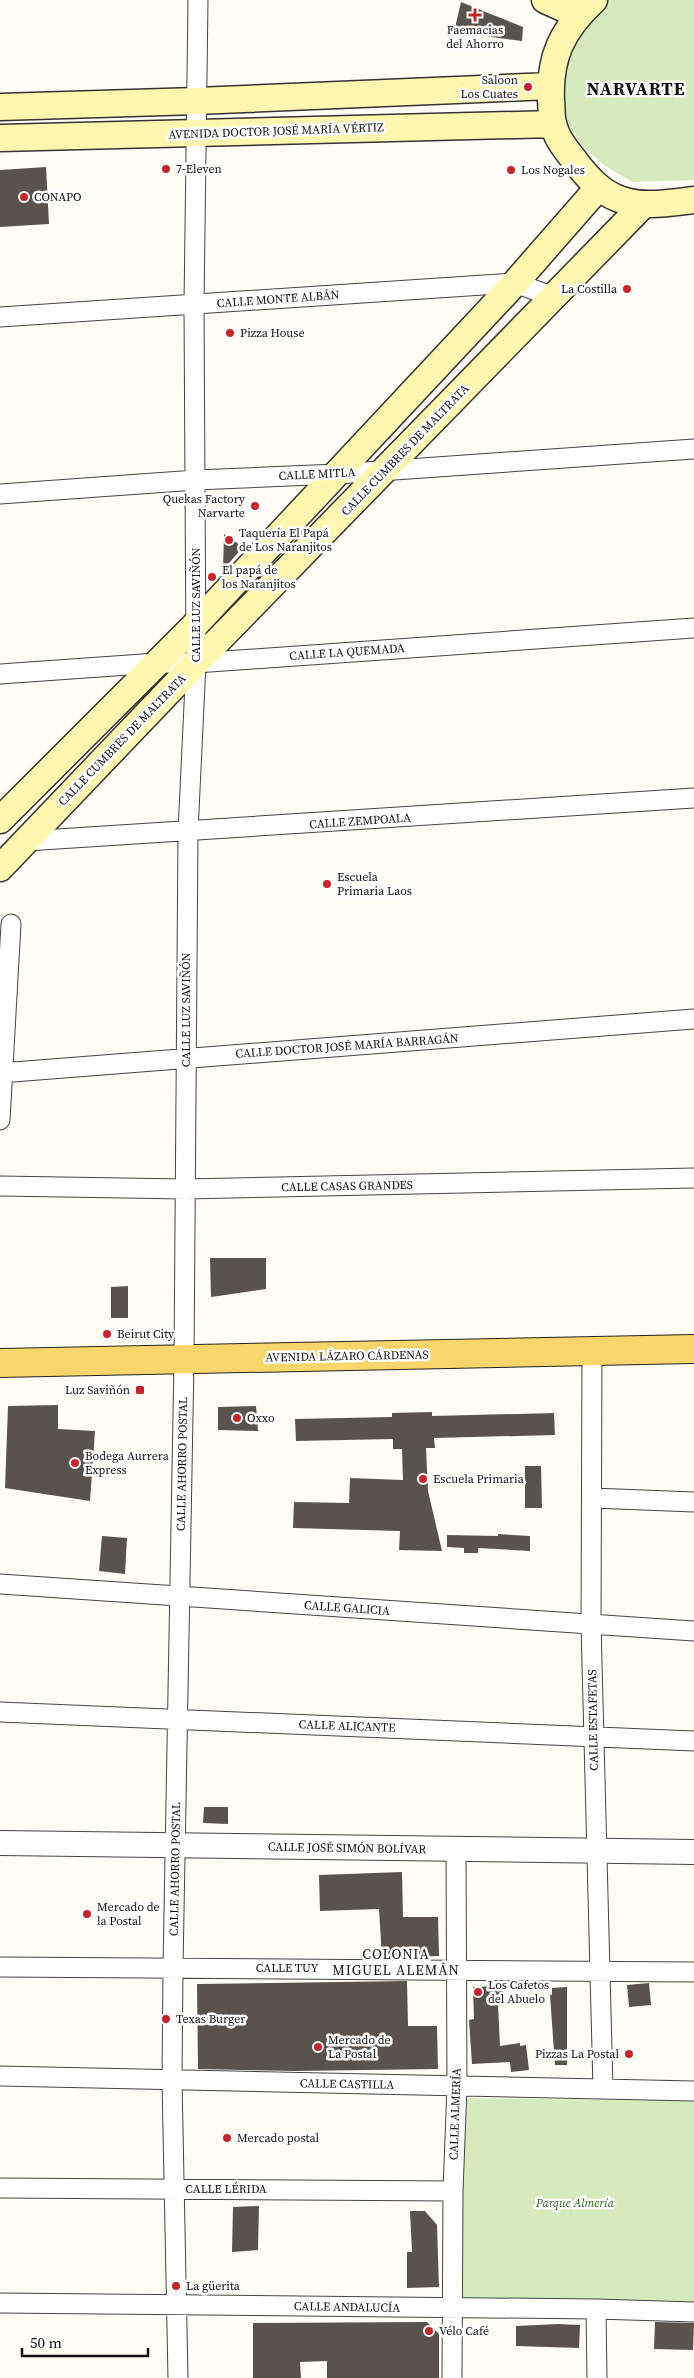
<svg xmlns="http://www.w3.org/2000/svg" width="694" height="2378" viewBox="0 0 694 2378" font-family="'Source Serif 4',serif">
<rect width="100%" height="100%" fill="#fffdf5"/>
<path fill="#d5ebbd" d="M606 0H694V180L632 182 604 165 579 143 563 114 565 49Z
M460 2098 694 2101V2307L455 2306Z"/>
<path fill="#5a524d" d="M461 2 523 27 522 41 454 32Z
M46 167 49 224 0 227V170Z
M224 534 243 547 223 570Z
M210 1258H266V1289L211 1297Z
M128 1286V1318H111V1287Z
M58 1405V1429L95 1431 90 1501 5 1488 8 1406Z
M256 1406 258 1431 218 1430V1407Z
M432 1412V1416L554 1413 555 1435 434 1438 435 1448H426L428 1491 442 1551 399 1550 400 1531 293 1528 294 1502 349 1503 350 1478 403 1480 402 1449H393V1439L296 1441 295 1419 392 1417V1413Z
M525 1466H541L542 1508H525Z
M498 1534 530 1536V1551L478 1548V1553H464V1548L447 1547V1535L498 1536Z
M102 1536 127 1538 125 1574 99 1571Z
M204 1807H228V1824L203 1823Z
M402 1872 403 1917H438L439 1956 382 1958 379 1909 320 1911 319 1875Z
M407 1981 408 2026H437L438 2069 294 2071 198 2069 197 1984Z
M649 1983 651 2005 629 2007 627 1985Z
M503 1986 504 2005H498L500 2046 520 2043V2046L526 2045 529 2070 511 2072 510 2062 472 2064 469 2020 474 2019 473 1987Z
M567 1987V2065H555L550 1995H552V1988Z
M259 2206 258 2250 232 2252 233 2207Z
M410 2211H425L437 2225 439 2287 407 2288V2252H412Z
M427 2322 439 2334V2378H327V2361L300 2362 301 2378H253V2323Z
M655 2322 694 2323 693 2350 654 2349Z
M558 2324 580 2325 579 2348 516 2346V2326Z"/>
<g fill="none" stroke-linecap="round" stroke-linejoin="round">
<defs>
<path id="minor" d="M0 317 515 283 554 297
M0 494 196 480 337 474 694 449
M0 674 157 663H196L694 628
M26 841 694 798
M0 1073 694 1019
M0 1120 11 924
M0 1186 185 1189 694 1178
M592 1350 591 1624 603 2089
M592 1498 694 1502
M0 1584 694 1631
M0 1712 694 1741
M0 1967 694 1972
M0 2076 694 2091
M0 2188 453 2191
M0 2303 596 2309 694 2312
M596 2309 597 2378
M178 2378 172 2080 173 1968 184 1360 188 832 196 663 194 305 198 0
M452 2378 453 2191 457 2086 456 1849"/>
<path id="tertiary" d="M0 1843 694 1852"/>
<path id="secondary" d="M545 0 578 15
M594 0C562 30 549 57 551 101 552 108 551 117 553 123 556 139 569 153 578 165 590 180 601 192 619 199 643 208 669 203 694 200
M0 107 197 101 551 86
M0 138 553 124
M0 820 194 626 515 283 598 188
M0 868 196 663 643 205"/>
<path id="primary" d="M0 1363 694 1349"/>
</defs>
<use href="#minor" stroke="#444" stroke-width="21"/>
<use href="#tertiary" stroke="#444" stroke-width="26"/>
<use href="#secondary" stroke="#333" stroke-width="29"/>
<use href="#primary" stroke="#222" stroke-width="30"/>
<use href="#minor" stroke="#fff" stroke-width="19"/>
<use href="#tertiary" stroke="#fff" stroke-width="24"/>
<use href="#secondary" stroke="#fff6b0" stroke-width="26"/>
<use href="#primary" stroke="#f9d66b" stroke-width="28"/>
</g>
<g fill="#c4262e" stroke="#fff" stroke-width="2">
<path d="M472.5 7.5h5v5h5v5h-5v5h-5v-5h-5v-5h5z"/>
<circle cx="528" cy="87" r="5"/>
<circle cx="166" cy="169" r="5"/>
<circle cx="511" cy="170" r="5"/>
<circle cx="24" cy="197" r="5"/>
<circle cx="627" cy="289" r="5"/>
<circle cx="230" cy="333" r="5"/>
<circle cx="255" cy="506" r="5"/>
<circle cx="229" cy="540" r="5"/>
<circle cx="212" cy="577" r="5"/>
<circle cx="327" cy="884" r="5"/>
<circle cx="107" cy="1334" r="5"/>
<rect x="135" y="1385" width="10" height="10" rx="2.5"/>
<circle cx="237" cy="1418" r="5"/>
<circle cx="75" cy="1463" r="5"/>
<circle cx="423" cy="1479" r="5"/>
<circle cx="87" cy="1914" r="5"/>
<circle cx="478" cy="1992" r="5"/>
<circle cx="166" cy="2019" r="5"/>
<circle cx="318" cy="2047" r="5"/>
<circle cx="629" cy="2054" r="5"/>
<circle cx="227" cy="2138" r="5"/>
<circle cx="176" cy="2286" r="5"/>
<circle cx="429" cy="2331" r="5"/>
</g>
<g text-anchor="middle" stroke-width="5" stroke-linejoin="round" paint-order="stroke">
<g font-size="12" fill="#111" stroke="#fff" text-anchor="start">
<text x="475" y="34" text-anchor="middle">Faemacias<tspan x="475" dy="14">del Ahorro</tspan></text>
<text x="518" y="84" text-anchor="end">Saloon<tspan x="518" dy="14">Los Cuates</tspan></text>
<text x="176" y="173">7-Eleven</text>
<text x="521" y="174">Los Nogales</text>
<text x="34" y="201">CONAPO</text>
<text x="617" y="293" text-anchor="end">La Costilla</text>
<text x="240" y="337">Pizza House</text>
<text x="245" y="503" text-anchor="end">Quekas Factory<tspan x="245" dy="14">Narvarte</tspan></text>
<text x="239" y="537">Taquería El Papá<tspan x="239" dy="14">de Los Naranjitos</tspan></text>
<text x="222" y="574">El papá de<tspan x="222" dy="14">los Naranjitos</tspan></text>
<text x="337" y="881">Escuela<tspan x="337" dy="14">Primaria Laos</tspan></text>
<text x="117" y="1338">Beirut City</text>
<text x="130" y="1394" text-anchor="end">Luz Saviñón</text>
<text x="247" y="1422">Oxxo</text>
<text x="85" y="1460">Bodega Aurrera<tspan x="85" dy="14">Express</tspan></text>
<text x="433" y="1483">Escuela Primaria</text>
<text x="97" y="1911">Mercado de<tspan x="97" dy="14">la Postal</tspan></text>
<text x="488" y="1989">Los Cafetos<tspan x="488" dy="14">del Abuelo</tspan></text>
<text x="176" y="2023">Texas Burger</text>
<text x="328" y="2044">Mercado de<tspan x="328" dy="14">La Postal</tspan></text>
<text x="619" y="2058" text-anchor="end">Pizzas La Postal</text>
<text x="237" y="2142">Mercado postal</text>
<text x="186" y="2290">La güerita</text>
<text x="439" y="2335">Vélo Café</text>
</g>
<g font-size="12" fill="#111" stroke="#fff">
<text transform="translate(276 131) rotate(-2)" y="4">AVENIDA DOCTOR JOSÉ MARÍA VÉRTIZ</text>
<text transform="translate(278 299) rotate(-4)" y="4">CALLE MONTE ALBÁN</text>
<text transform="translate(405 450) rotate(-46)" y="4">CALLE CUMBRES DE MALTRATA</text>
<text transform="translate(317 474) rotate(-3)" y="4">CALLE MITLA</text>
<text transform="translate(196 605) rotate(-90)" y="4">CALLE LUZ SAVIÑÓN</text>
<text transform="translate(347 652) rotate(-4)" y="4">CALLE LA QUEMADA</text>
<text transform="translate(122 740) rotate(-46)" y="4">CALLE CUMBRES DE MALTRATA</text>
<text transform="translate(360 821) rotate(-4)" y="4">CALLE ZEMPOALA</text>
<text transform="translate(186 1010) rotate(-90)" y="4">CALLE LUZ SAVIÑÓN</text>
<text transform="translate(347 1046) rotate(-4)" y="4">CALLE DOCTOR JOSÉ MARÍA BARRAGÁN</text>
<text transform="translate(347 1186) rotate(-1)" y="4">CALLE CASAS GRANDES</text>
<text transform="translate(347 1356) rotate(-1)" y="4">AVENIDA LÁZARO CÁRDENAS</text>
<text transform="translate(182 1464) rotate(-89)" y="4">CALLE AHORRO POSTAL</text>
<text transform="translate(347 1608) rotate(4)" y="4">CALLE GALICIA</text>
<text transform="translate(593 1720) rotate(-91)" y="4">CALLE ESTAFETAS</text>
<text transform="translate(347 1726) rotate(2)" y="4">CALLE ALICANTE</text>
<text transform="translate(347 1848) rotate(1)" y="4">CALLE JOSÉ SIMÓN BOLÍVAR</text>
<text transform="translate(175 1869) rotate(-89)" y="4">CALLE AHORRO POSTAL</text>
<text x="287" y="1972">CALLE TUY</text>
<text transform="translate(347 2084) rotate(1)" y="4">CALLE CASTILLA</text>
<text transform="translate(455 2114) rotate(-88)" y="4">CALLE ALMERÍA</text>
<text x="226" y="2193">CALLE LÉRIDA</text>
<text transform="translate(347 2307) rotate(1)" y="4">CALLE ANDALUCÍA</text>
</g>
<g font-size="12" font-style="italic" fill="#2f6b1f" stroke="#fff">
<text x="575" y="2207">Parque Almería</text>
</g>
<g font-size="14" letter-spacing="1" fill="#111" stroke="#fff">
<text x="396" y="1959">COLONIA<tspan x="396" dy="16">MIGUEL ALEMÁN</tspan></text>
</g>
<g font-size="18" font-weight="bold" letter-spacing="1" fill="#111" stroke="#fff">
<text x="636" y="95">NARVARTE</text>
</g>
</g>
<path d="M22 2348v8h126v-8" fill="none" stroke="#111111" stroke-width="2.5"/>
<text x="30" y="2348" font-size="15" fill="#111111" stroke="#ffffff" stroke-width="4" paint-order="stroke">50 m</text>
</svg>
